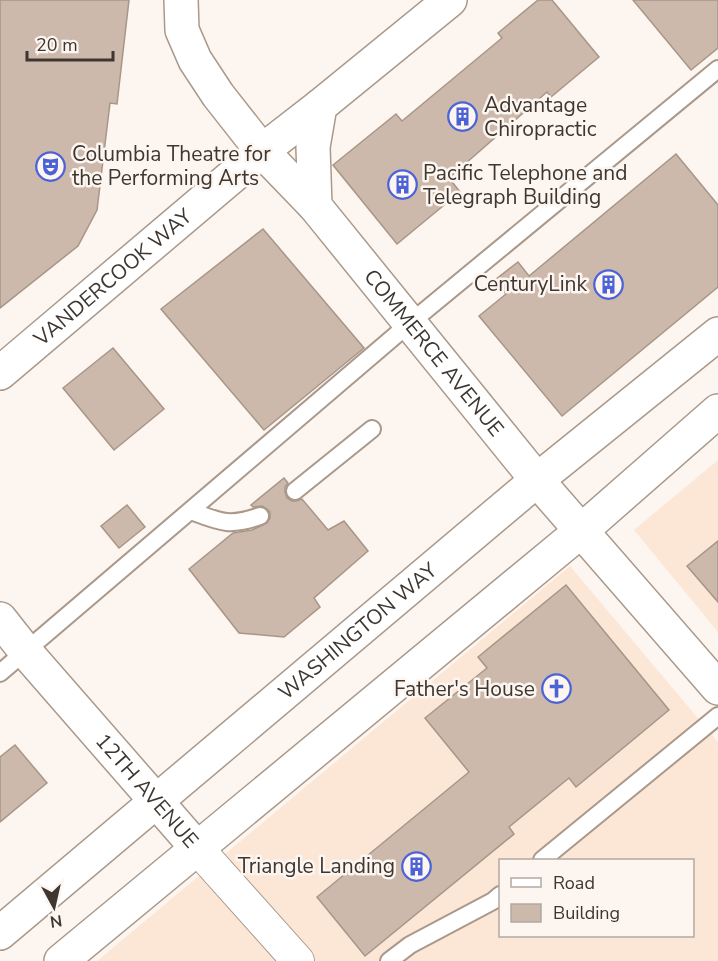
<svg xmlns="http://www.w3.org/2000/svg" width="718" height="961" viewBox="0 0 718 961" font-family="'Nunito Sans',sans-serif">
<rect width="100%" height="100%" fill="#fdf5ef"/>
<path fill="#fce7d7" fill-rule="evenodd" d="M718 460V632L634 530Z
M570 566 718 742V961H97ZM500 860H692V936H500Z"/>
<path fill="#ccb9ab" stroke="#a79688" stroke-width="1.5" d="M0 0H129L117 104 110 103 97 210 78 246 0 308Z
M538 0H552L599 57 551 97 547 92 449 178 460 192 397 244 333 165 396 114 402 121 502 38 498 33Z
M633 0H718V48L691 70Z
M676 154 718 205V287L562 416 479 316 506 294 495 280 518 262 529 276Z
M263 229 364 348 264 430 161 309Z
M113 348 164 409 114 450 63 388Z
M284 478 288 483 285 487V492L287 498 292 501H296L302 499 328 530 344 521 368 551 314 598 320 607 284 637 239 633 189 569 233 533 252 530 267 523 270 518V512L267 509 262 506 253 507 251 505Z
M127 505 145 527 119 548 101 526Z
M718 541V602L687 566Z
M566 585 669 710 576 787 569 778 509 827 514 834 365 956 317 897 469 772 425 718 487 668 478 657Z
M15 745 47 783 0 822V757Z"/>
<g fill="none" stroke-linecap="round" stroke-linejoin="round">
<defs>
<path id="service" d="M295 491 372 429
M191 511C220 522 229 527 260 516
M0 673 410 323 718 69
M542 860 718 716
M389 961 410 945 493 901 500 895"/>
<path id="minor" d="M197 848 298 961"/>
<g id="tertiary">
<path id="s1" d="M0 373 262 151 320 106 450 0"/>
<path id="s2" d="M0 619 26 652 197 848"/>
</g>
<g id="secondary">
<path id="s3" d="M181 0 182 30 195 60 218 95 262 151 315 206 537 480 718 688"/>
<path d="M315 206 313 147 320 106"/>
</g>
<g id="primary">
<path id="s4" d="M0 933 537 480 718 334"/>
<path d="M61 961 581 531 718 411"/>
</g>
</defs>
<use href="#service" stroke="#aa998b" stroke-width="20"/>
<use href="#minor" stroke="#aa998b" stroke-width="34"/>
<use href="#tertiary" stroke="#aa998b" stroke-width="36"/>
<use href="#secondary" stroke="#aa998b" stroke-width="36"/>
<use href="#primary" stroke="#aa998b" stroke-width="36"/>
<use href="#service" stroke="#fff" stroke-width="16"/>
<use href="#minor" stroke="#fff" stroke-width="32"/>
<use href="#tertiary" stroke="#fff" stroke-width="33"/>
<use href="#secondary" stroke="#fff" stroke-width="33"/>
<use href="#primary" stroke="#fff" stroke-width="33"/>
</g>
<defs>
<symbol id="building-ring" viewBox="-11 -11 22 22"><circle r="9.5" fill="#fdf5ef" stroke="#4c63d8" stroke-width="1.5"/><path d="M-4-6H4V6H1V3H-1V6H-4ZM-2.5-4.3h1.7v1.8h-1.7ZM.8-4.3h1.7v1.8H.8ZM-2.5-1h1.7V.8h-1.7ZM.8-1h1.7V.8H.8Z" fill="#4c63d8"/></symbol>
<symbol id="theatre-ring" viewBox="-11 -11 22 22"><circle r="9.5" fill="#fdf5ef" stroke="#4c63d8" stroke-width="1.5"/><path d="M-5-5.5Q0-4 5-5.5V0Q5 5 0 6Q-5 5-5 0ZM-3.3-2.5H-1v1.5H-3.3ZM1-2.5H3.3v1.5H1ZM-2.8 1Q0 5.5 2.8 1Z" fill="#4c63d8"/></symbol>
<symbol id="church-ring" viewBox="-11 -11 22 22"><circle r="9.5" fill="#fdf5ef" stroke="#4c63d8" stroke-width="1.5"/><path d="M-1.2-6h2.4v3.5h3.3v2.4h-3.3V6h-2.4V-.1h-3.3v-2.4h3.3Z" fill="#4c63d8"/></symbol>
</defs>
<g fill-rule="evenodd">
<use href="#building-ring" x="446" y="100" width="33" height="33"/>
<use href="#theatre-ring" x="34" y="150" width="33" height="33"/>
<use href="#building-ring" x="386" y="168" width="33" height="33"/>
<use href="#building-ring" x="592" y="268" width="33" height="33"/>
<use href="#church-ring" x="540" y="672" width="33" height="33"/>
<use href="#building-ring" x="400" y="850" width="33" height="33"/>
</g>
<g text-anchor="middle" stroke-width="5" stroke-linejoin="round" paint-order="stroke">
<g font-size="21" fill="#3e3630" stroke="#fdf5ef" text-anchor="start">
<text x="484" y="112">Advantage<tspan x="484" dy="24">Chiropractic</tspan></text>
<text x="72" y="161">Columbia Theatre for<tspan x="72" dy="24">the Performing Arts</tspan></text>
<text x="423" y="180">Pacific Telephone and<tspan x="423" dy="24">Telegraph Building</tspan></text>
<text x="587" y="291" text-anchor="end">CenturyLink</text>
<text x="535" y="696" text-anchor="end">Father's House</text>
<text x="395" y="873" text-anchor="end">Triangle Landing</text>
</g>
<g font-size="21" fill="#3e3630" stroke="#fdf5ef">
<text dy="7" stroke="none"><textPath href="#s1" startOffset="148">VANDERCOOK WAY</textPath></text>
<text dy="7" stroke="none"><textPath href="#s3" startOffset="441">COMMERCE AVENUE</textPath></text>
<text dy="7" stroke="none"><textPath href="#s4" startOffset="468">WASHINGTON WAY</textPath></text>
<text dy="7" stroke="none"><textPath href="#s2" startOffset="226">12TH AVENUE</textPath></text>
</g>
</g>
<rect x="499" y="859" width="195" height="78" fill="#fdf5ef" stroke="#b1a9a3" stroke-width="1.5"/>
<rect x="511" y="878" width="30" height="9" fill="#ffffff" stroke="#b1a9a3" stroke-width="1.5"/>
<text x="553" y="889" font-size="18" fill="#3e3630">Road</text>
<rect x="511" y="904" width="30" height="18" fill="#ccb9ab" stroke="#b1a9a3" stroke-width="1.5"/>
<text x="553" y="919" font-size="18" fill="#3e3630">Building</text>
<g transform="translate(54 907) rotate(172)" stroke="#fdf5ef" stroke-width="4.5" paint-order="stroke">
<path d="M0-4.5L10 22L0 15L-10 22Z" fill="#3e3630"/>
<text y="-9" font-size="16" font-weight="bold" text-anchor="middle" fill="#3e3630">N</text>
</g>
<path d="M27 51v9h86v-9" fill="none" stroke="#3e3630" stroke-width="3"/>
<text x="36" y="51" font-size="18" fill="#3e3630" stroke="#fdf5ef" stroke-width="4.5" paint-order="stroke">20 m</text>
</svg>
